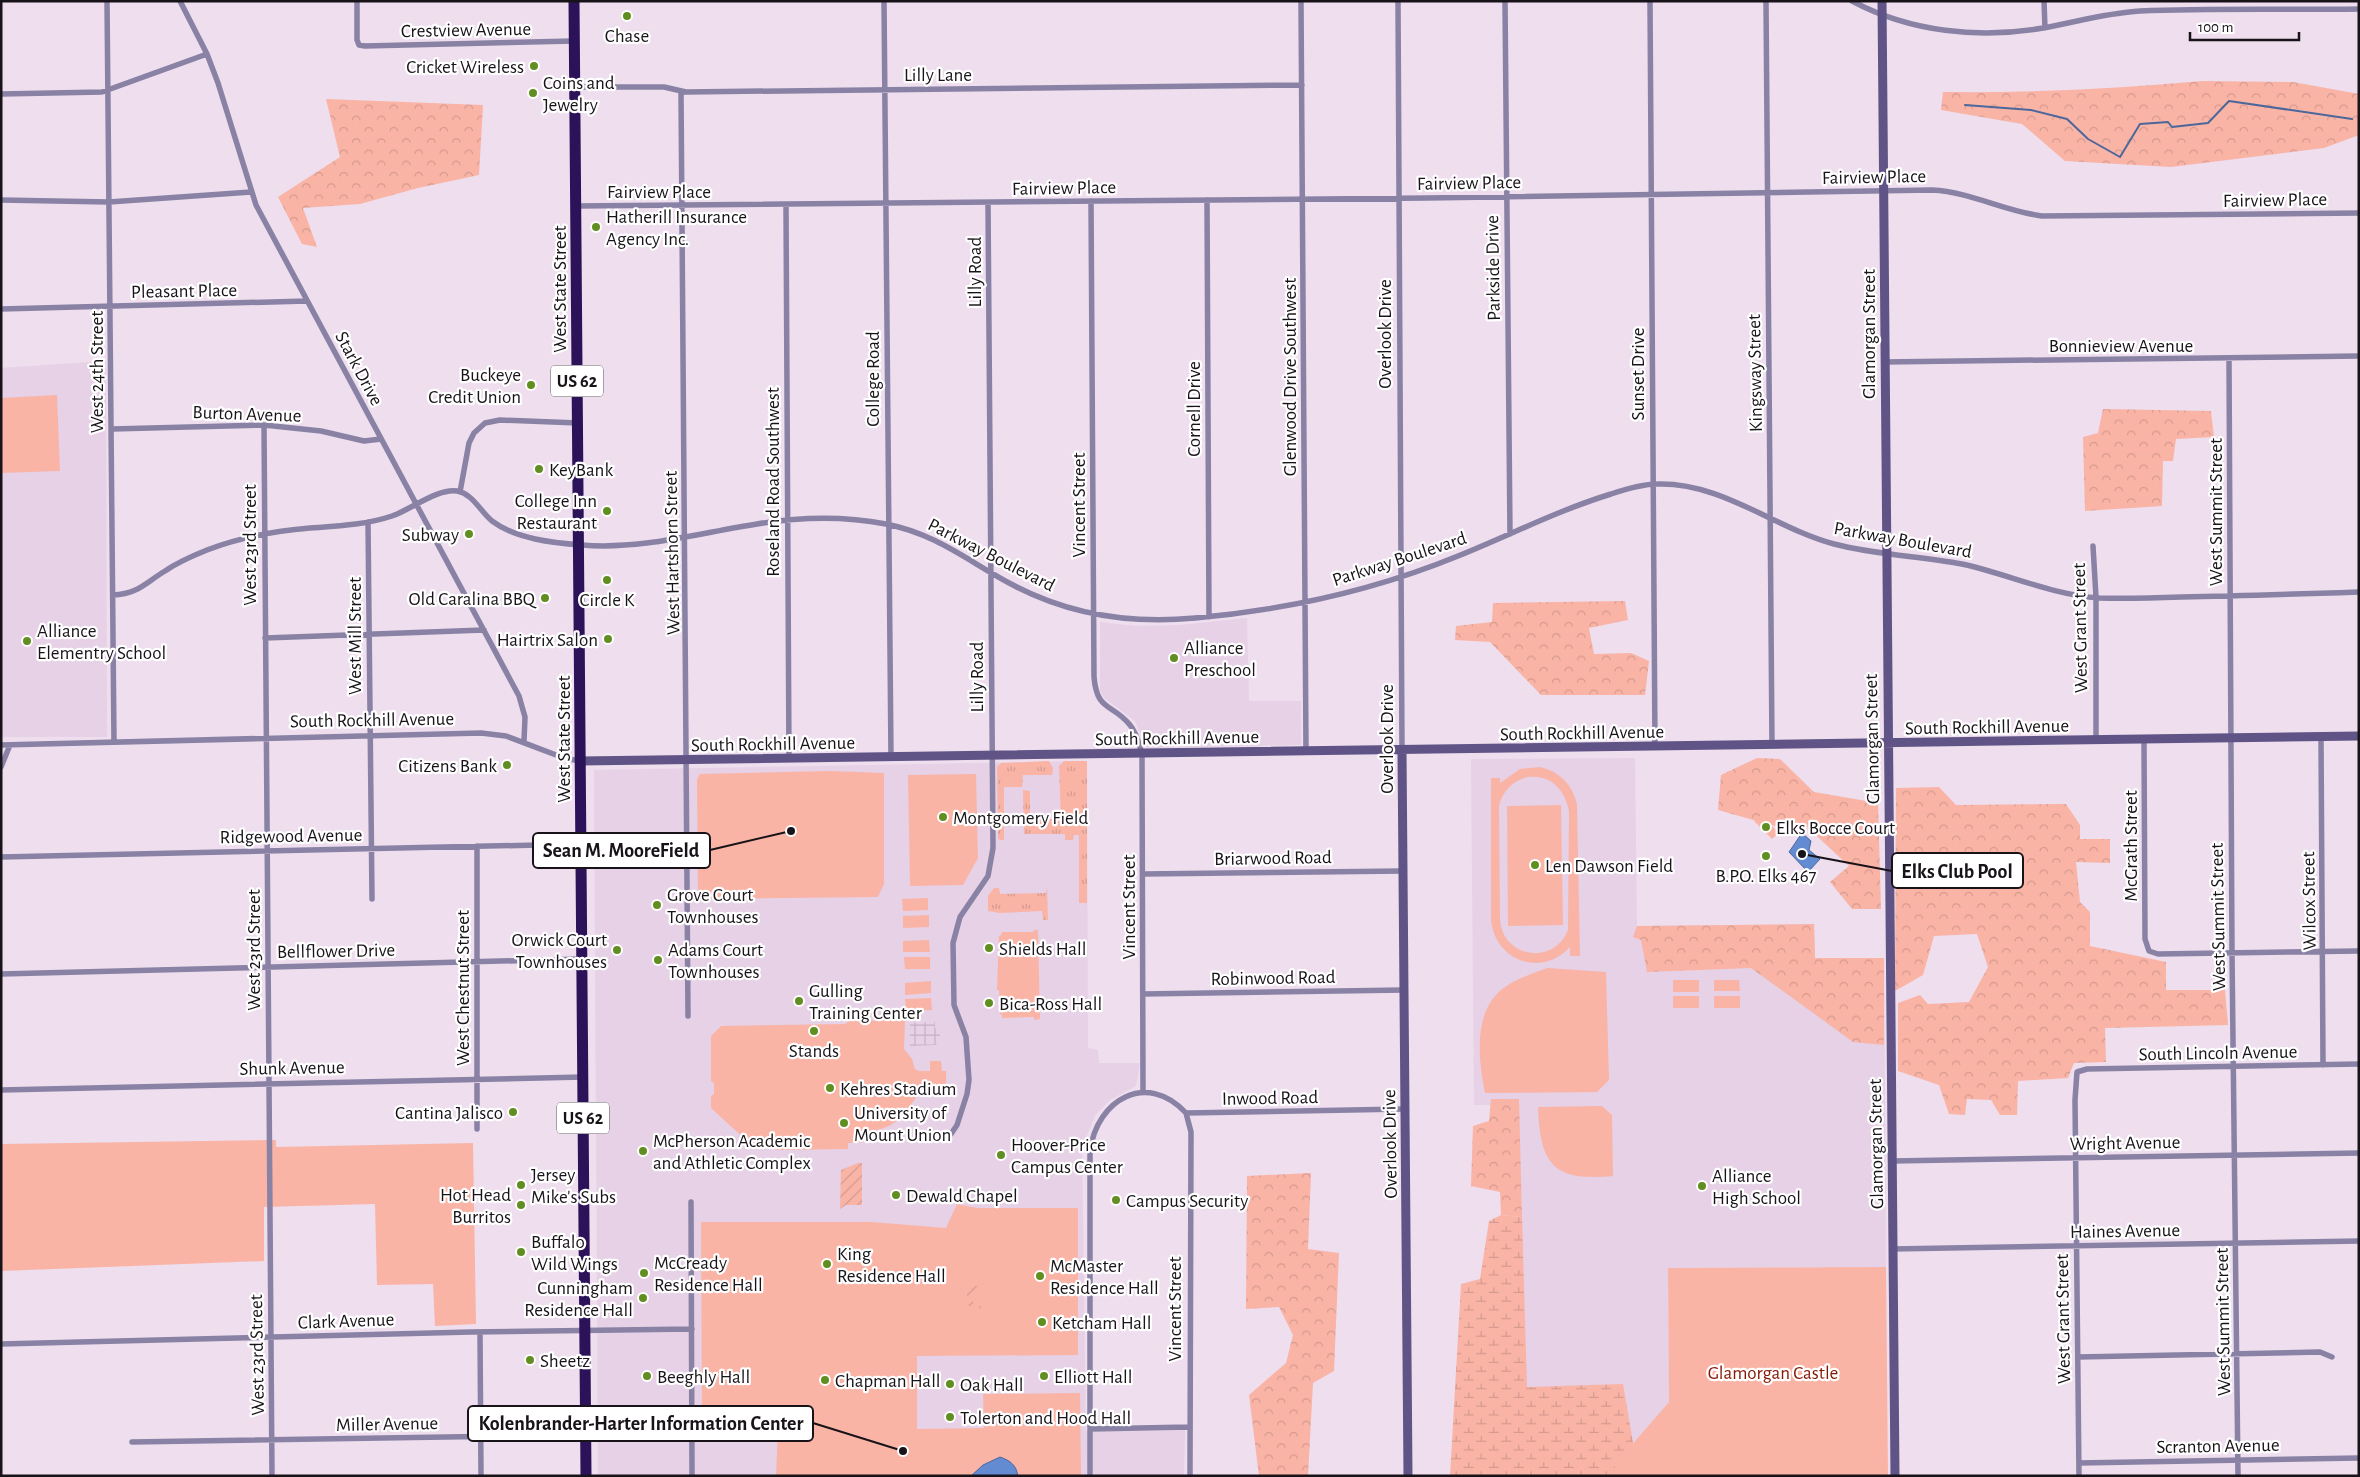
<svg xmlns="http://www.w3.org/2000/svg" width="2360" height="1477" viewBox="0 0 2360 1477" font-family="'Alegreya Sans',sans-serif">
<defs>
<pattern id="industrial-grid" width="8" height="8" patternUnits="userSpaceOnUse" patternTransform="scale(1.25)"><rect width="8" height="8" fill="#e6d1e6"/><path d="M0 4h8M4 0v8" fill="none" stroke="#c5b3c5"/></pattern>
<pattern id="grass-tufts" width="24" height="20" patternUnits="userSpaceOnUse" patternTransform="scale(1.25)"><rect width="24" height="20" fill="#f9b4a6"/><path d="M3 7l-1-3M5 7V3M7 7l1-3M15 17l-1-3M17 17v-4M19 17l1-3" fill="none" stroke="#d59a8e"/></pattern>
<pattern id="forest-crowns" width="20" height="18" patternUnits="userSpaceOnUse" patternTransform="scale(1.25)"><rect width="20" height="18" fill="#f9b4a6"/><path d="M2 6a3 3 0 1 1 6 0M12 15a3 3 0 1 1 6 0" fill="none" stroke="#d59a8e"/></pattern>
<pattern id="wetland-marsh" width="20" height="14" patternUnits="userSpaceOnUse" patternTransform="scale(1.25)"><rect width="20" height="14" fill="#f9b4a6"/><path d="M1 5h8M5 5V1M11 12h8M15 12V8" fill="none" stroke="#d59a8e"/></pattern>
<pattern id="garden-furrows" width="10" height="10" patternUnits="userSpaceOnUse" patternTransform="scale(1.25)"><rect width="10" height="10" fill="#f9b4a6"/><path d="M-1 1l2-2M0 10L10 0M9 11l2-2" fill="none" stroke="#d59a8e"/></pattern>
</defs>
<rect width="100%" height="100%" fill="#eedeee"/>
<path fill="#e6d1e6" d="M106 361 107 737H1V368Z
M1247 618 1249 701H1301V745L1146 748 1135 721 1104 698 1100 690V622L1136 626 1180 625Z
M1635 758 1637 926 1814 924 1815 958H1884L1886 1267 1668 1268 1669 1402 1615 1464 1523 1476 1517 1105H1474L1471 759Z
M1087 761 1088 1048 1098 1050 1099 1063H1140L1136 1086 1110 1100 1096 1114 1082 1147 1086 1431 1185 1430 1184 1476H598L594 770Z"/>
<path fill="url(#industrial-grid)" d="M935 1022V1028H940V1037H937V1045L910 1046V1023Z"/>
<path fill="url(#grass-tufts)" d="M1049 761 1053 768 1052 775H1023L1022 787H1004V840H1000L998 838 997 767 1001 763Z
M1064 761H1087V903H1079V835H1074L1073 840H1065V834H1024L1023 790 1030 791V819H1061L1059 766Z
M1047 887 1048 920H1043L1042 911 1000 913 988 911V896L994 888H999L1000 894 1046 893Z"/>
<path fill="url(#forest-crowns)" d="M2202 81 2293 82 2359 94V135L2324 148 2171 167 2065 161 2022 124 1941 110 1943 92C2030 93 2116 89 2202 81Z
M326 99 483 105 479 175 418 188 360 204 303 208 317 247 302 244 278 197 340 157Z
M2103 409 2211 411 2214 437 2176 439 2173 461H2163L2162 506 2085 511 2083 437 2098 433Z
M1625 601 1628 620 1589 628 1594 654 1631 653 1649 661 1645 695H1541L1490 642 1455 640 1456 626 1492 622 1493 603Z
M1757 758 1780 759 1814 792 1878 803 1881 909H1852L1830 882 1849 866 1807 827 1789 830 1718 810 1721 775Z
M1939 787 1956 805 2066 804 2080 825V839H2110V863L2076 862 2080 902 2090 912V946L2166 962V990H2225L2228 1025 2105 1028 2106 1062 2074 1063 2068 1078 2018 1081 2017 1115H2000L1991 1100 1967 1099 1965 1115 1949 1114 1939 1085 1898 1071V1003L1920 995 1928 1004 1969 1002 1988 967 1977 934 1934 936 1923 975 1895 991 1896 788Z
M1814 924 1815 958H1884V1045L1853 1042 1751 968 1647 972 1641 940 1633 937 1637 926Z
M1491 1099H1519L1522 1217 1501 1215 1500 1192 1471 1186 1473 1126 1489 1121Z
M1311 1173 1308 1249 1339 1253 1334 1371 1313 1383 1308 1476H1259L1249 1395 1286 1363 1293 1335 1279 1307 1246 1309 1247 1176Z"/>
<path fill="url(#wetland-marsh)" d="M1501 1215 1522 1217 1527 1387 1623 1384 1636 1460 1635 1476H1450L1461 1284 1480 1279 1489 1221Z"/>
<path fill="#f9b4a6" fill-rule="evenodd" d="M57 395 60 471 1 473V398Z
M1540 767C1560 772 1572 784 1577 804L1580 956H1570V947C1542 978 1495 961 1491 920V778H1500V783L1520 769ZM1528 777C1551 774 1565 790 1569 811L1568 930C1554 966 1503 958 1500 920L1499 806C1503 791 1512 781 1528 777Z
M831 771 884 773V884L878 897 698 899 697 779 700 774Z
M976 774 978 858 963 885 910 886 908 775Z
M1561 805 1563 925 1508 926 1507 806Z
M1761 815 1779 833 1772 839 1754 821Z
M928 898V910L903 911 902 899Z
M929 915V927L903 928V916Z
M1034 930H1038L1040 1019 1034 1020V1017L1002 1018V1015L1000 1014 999 990H997L999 936 1001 935 1002 932H1033Z
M929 940 930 952H903V941Z
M904 957H930V969H905Z
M1547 968 1606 972 1609 1080 1597 1092 1485 1093C1478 1058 1472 1007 1508 985 1519 978 1534 973 1547 968Z
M1673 980H1699V992H1673Z
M1714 980H1739L1740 991H1714Z
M931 981V993L905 995V983Z
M1673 996H1699V1008H1673Z
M1714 996H1740V1008H1714Z
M931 998 932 1010 906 1011 905 999Z
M905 1020 904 1049 912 1059 915 1069 919 1071H930V1061H941L942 1071H946V1094H919C903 1114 897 1130 866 1131L864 1142 848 1143V1149L777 1150 776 1143 748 1142 711 1108V1096L714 1094V1083L711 1081V1036L721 1026 845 1024 849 1021Z
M1602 1106 1612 1115 1613 1176C1553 1182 1540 1164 1538 1107Z
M276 1140V1147L473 1143 476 1324 435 1326 433 1284 377 1285 375 1204 264 1207V1261L1 1271V1144Z
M957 1204 977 1208H1078V1355L917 1356V1429L984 1428 983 1394 1080 1393 1081 1476H776L778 1429 702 1428 701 1222H872L946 1228Z
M1886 1267 1888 1476H1615V1464L1669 1402 1668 1268Z"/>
<path fill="url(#garden-furrows)" d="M858 1163H862V1205H846L840 1209 841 1170Z
M981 1285V1291H974L973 1303H981V1308L974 1309 968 1305 967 1294 971 1287Z"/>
<path fill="#628bd2" stroke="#4c679a" d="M1802 833 1811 841 1809 850 1820 859 1808 872 1789 852Z
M1000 1457C1011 1461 1016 1465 1018 1476H971L983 1465Z"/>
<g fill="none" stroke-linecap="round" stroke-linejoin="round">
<path stroke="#4c679a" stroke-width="2" d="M1965 105 2031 110 2067 119 2088 139 2120 157 2140 124 2168 122 2172 127 2208 123 2229 101 2352 119"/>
<path stroke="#8982a5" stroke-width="5.5" d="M107 1 114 742
M180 1 207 54 218 83 256 205 519 696 525 717 524 741
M357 1V40L359 45 365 46 574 41
M884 1 891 757
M1301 1 1306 752
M1398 1 1402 751
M1505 1 1510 534
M1650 1 1655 747
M1766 1 1772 745
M1852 1C1910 32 1979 39 2043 28 2076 22 2106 13 2140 11 2212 8 2286 10 2359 9
M2044 1 2045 28
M575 87H664L686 92 1302 85
M681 91 688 1016
M1 94 102 92 207 54
M1 200 109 202 251 192
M1207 200 1209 617
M1091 201 1094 677C1097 712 1112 703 1130 725 1137 733 1139 744 1142 754L1143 1091
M786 205 789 759
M576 206 1427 198 1932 190C1971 192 2004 211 2042 216L2359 213
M1 309 307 301
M2229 359 2232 953 2238 1476
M1884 362 2359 356
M264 425 272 1476
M112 429 264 425 321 431 364 441 381 439
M460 492 469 443 474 433 485 423 500 420 578 423
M368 522 372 899
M2093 546 2096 597V740
M113 595C138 594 145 583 165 571 178 562 192 556 207 550 240 537 275 531 310 528 338 526 365 525 392 516 410 510 438 488 457 491 473 494 480 511 492 521 516 539 553 543 582 545 641 550 699 533 757 524 799 517 844 516 886 524 937 534 969 562 1013 585 1070 615 1132 624 1195 618 1285 610 1375 590 1458 556 1510 535 1559 510 1611 494 1626 489 1642 484 1657 484 1722 482 1774 528 1834 544 1876 555 1920 556 1962 564 2008 574 2052 595 2099 598 2127 599 2155 598 2182 597 2241 596 2300 594 2359 592
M265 638 484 630
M2321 737 2323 1065
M2144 740 2145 939 2149 951 2158 954 2359 951
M1 745 481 733 506 736 564 758 580 761
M1 767 10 745
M477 846V1129
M1 857 581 844
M1143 874 1403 871
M1 974 582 959
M1143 994 1404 990
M1 1090 583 1077
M1186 1113 1191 1132 1190 1476
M951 1134 957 1125 967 1094 969 1080 966 1037 954 1005 953 943 960 917 988 876 993 848 988 203
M1892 1161 2359 1153
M691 1202 692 1476
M1892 1249 2359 1241
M480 1332 481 1476
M1 1344 471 1332 692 1329
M2078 1357 2320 1352 2332 1357
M1090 1429 1189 1427
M132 1442 641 1434
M2079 1463 2359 1458
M1090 1476V1151C1097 1099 1147 1071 1186 1113L1404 1109
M2079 1476 2075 1100 2077 1072 2087 1069 2359 1064"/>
<path stroke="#5f5485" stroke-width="9" d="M1882 1 1895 1476
M1402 751 1408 1476
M580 761 2359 736"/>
<path stroke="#2c1258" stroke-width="11" d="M574 1 586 1476"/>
</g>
<g fill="#618e21" stroke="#fff" stroke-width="2">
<circle cx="627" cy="16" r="5"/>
<circle cx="534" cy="66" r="5"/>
<circle cx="533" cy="93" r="5"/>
<circle cx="596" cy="227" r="5"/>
<circle cx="531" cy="385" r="5"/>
<circle cx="539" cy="469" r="5"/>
<circle cx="607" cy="511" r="5"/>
<circle cx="469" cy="534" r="5"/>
<circle cx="607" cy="580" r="5"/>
<circle cx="545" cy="598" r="5"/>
<circle cx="608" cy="639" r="5"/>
<circle cx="27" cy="641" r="5"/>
<circle cx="1174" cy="658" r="5"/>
<circle cx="507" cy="765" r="5"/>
<circle cx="943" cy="817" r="5"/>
<circle cx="1766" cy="827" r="5"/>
<circle cx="1766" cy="856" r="5"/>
<circle cx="1535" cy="865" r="5"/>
<circle cx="657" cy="905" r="5"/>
<circle cx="989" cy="948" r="5"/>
<circle cx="617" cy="950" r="5"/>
<circle cx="658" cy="960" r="5"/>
<circle cx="799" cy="1001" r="5"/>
<circle cx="989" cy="1003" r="5"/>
<circle cx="814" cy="1031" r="5"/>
<circle cx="830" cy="1088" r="5"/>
<circle cx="513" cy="1112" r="5"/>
<circle cx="844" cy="1123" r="5"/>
<circle cx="643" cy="1151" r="5"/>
<circle cx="1001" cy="1155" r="5"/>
<circle cx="521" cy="1185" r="5"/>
<circle cx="1702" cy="1186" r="5"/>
<circle cx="896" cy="1195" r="5"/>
<circle cx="1116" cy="1200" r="5"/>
<circle cx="521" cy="1205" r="5"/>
<circle cx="521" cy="1252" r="5"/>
<circle cx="827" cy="1264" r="5"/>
<circle cx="644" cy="1273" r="5"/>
<circle cx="1040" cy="1276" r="5"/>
<circle cx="643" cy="1298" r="5"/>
<circle cx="1042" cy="1322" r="5"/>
<circle cx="530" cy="1360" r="5"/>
<circle cx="647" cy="1376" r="5"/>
<circle cx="1044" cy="1376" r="5"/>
<circle cx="825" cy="1380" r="5"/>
<circle cx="950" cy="1384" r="5"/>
<circle cx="950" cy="1417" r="5"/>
</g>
<g text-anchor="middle" stroke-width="4.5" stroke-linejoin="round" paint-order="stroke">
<g fill="#fff" stroke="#5d5a5d" stroke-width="1">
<rect x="551" y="365.5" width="52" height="31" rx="4"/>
<rect x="557" y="1102.5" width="52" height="31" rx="4"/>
</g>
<g font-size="18" font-weight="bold" fill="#181318">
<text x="577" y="387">US 62</text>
<text x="583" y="1124">US 62</text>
</g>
<g font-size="19" fill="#181318" stroke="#fff">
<text transform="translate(466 29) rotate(-1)" y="7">Crestview Avenue</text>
<text x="938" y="81">Lilly Lane</text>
<text transform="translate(1874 176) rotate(-1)" y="7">Fairview Place</text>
<text transform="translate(1469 182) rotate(-1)" y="7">Fairview Place</text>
<text transform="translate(1064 187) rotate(-1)" y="7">Fairview Place</text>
<text x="659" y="198">Fairview Place</text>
<text transform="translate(2275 199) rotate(-1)" y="7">Fairview Place</text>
<text transform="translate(1492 268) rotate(-91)" y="7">Parkside Drive</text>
<text transform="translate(974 272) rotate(-90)" y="7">Lilly Road</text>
<text transform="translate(559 289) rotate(-90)" y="7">West State Street</text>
<text transform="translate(184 290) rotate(-1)" y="7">Pleasant Place</text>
<text transform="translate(1384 334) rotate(-90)" y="7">Overlook Drive</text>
<text transform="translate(1868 334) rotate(-90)" y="7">Glamorgan Street</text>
<text x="2121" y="352">Bonnieview Avenue</text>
<text transform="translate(360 368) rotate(62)" y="7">Stark Drive</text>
<text transform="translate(96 372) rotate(-90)" y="7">West 24th Street</text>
<text transform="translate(1754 373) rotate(-91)" y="7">Kingsway Street</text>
<text transform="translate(1637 374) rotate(-90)" y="7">Sunset Drive</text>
<text transform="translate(1289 377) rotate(-90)" y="7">Glenwood Drive Southwest</text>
<text transform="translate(872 379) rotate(-90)" y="7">College Road</text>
<text transform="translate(1193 409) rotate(-90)" y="7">Cornell Drive</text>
<text transform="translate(247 413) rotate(2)" y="7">Burton Avenue</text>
<text transform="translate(772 482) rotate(-90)" y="7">Roseland Road Southwest</text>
<text transform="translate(1078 505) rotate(-90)" y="7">Vincent Street</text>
<text transform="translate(2215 512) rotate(-90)" y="7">West Summit Street</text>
<text transform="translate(1903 539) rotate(10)" y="7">Parkway Boulevard</text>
<text transform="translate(249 545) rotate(-90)" y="7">West 23rd Street</text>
<text transform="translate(671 553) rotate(-91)" y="7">West Hartshorn Street</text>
<text transform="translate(992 554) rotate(27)" y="7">Parkway Boulevard</text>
<text transform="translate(1399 558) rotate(-18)" y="7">Parkway Boulevard</text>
<text transform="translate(2079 628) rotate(-91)" y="7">West Grant Street</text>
<text transform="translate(354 636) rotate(-90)" y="7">West Mill Street</text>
<text transform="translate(976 677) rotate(-90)" y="7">Lilly Road</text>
<text transform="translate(372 719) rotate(-1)" y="7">South Rockhill Avenue</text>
<text transform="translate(1987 726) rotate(-1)" y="7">South Rockhill Avenue</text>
<text transform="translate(1582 732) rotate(-1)" y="7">South Rockhill Avenue</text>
<text transform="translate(1177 737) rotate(-1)" y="7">South Rockhill Avenue</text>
<text transform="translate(563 739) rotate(-90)" y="7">West State Street</text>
<text transform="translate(1386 739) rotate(-90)" y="7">Overlook Drive</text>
<text transform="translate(1871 739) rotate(-91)" y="7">Glamorgan Street</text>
<text transform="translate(773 743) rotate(-1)" y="7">South Rockhill Avenue</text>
<text transform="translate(291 835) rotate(-1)" y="7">Ridgewood Avenue</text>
<text transform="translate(2130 846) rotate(-90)" y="7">McGrath Street</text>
<text transform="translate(1273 857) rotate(-1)" y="7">Briarwood Road</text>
<text transform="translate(2308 901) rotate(-91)" y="7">Wilcox Street</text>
<text transform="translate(1128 907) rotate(-90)" y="7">Vincent Street</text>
<text transform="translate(2217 917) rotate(-91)" y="7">West Summit Street</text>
<text transform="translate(253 950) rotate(-90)" y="7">West 23rd Street</text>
<text transform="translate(336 950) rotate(-1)" y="7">Bellflower Drive</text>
<text transform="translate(1273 977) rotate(-1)" y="7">Robinwood Road</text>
<text transform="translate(462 988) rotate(-90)" y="7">West Chestnut Street</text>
<text transform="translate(2218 1052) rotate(-1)" y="7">South Lincoln Avenue</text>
<text transform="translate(292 1067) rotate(-1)" y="7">Shunk Avenue</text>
<text transform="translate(1270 1097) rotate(-1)" y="7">Inwood Road</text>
<text transform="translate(2125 1142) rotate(-1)" y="7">Wright Avenue</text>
<text transform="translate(1389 1144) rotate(-91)" y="7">Overlook Drive</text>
<text transform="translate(1875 1144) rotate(-91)" y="7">Glamorgan Street</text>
<text transform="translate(2125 1230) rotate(-1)" y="7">Haines Avenue</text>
<text transform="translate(1174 1309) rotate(-90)" y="7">Vincent Street</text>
<text transform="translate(2062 1319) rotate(-91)" y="7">West Grant Street</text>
<text transform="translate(346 1320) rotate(-2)" y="7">Clark Avenue</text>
<text transform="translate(2222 1322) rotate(-91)" y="7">West Summit Street</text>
<text transform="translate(256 1355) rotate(-91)" y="7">West 23rd Street</text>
<text transform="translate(387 1423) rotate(-1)" y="7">Miller Avenue</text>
<text transform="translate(2218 1445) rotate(-1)" y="7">Scranton Avenue</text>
</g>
<g font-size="19" fill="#181318" stroke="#fff" text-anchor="start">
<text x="627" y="42" text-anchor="middle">Chase</text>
<text x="524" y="73" text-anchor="end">Cricket Wireless</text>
<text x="543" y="89">Coins and<tspan x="543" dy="22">Jewelry</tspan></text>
<text x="606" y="223">Hatherill Insurance<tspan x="606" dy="22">Agency Inc.</tspan></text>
<text x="521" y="381" text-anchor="end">Buckeye<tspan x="521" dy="22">Credit Union</tspan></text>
<text x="549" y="476">KeyBank</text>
<text x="597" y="507" text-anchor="end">College Inn<tspan x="597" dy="22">Restaurant</tspan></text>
<text x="459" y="541" text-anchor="end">Subway</text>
<text x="535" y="605" text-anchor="end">Old Caralina BBQ</text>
<text x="607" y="606" text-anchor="middle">Circle K</text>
<text x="37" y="637">Alliance<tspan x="37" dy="22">Elementry School</tspan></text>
<text x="598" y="646" text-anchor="end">Hairtrix Salon</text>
<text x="1184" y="654">Alliance<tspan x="1184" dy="22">Preschool</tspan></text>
<text x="497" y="772" text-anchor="end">Citizens Bank</text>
<text x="953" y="824">Montgomery Field</text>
<text x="1776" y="834">Elks Bocce Court</text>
<text x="1545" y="872">Len Dawson Field</text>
<text x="1766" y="882" text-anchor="middle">B.P.O. Elks 467</text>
<text x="667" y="901">Grove Court<tspan x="667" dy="22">Townhouses</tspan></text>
<text x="607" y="946" text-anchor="end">Orwick Court<tspan x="607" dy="22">Townhouses</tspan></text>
<text x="999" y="955">Shields Hall</text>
<text x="668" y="956">Adams Court<tspan x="668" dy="22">Townhouses</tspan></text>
<text x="809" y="997">Gulling<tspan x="809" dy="22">Training Center</tspan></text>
<text x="999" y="1010">Bica-Ross Hall</text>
<text x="814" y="1057" text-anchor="middle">Stands</text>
<text x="840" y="1095">Kehres Stadium</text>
<text x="503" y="1119" text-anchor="end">Cantina Jalisco</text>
<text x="854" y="1119">University of<tspan x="854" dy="22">Mount Union</tspan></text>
<text x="653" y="1147">McPherson Academic<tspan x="653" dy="22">and Athletic Complex</tspan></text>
<text x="1011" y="1151">Hoover-Price<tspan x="1011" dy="22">Campus Center</tspan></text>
<text x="531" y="1181">Jersey<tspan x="531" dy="22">Mike's Subs</tspan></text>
<text x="1712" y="1182">Alliance<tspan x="1712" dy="22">High School</tspan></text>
<text x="511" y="1201" text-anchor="end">Hot Head<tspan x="511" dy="22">Burritos</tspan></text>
<text x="906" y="1202">Dewald Chapel</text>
<text x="1126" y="1207">Campus Security</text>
<text x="531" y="1248">Buffalo<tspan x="531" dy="22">Wild Wings</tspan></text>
<text x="837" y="1260">King<tspan x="837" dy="22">Residence Hall</tspan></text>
<text x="654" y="1269">McCready<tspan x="654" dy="22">Residence Hall</tspan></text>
<text x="1050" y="1272">McMaster<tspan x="1050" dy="22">Residence Hall</tspan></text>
<text x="633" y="1294" text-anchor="end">Cunningham<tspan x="633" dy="22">Residence Hall</tspan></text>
<text x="1052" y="1329">Ketcham Hall</text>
<text x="540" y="1367">Sheetz</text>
<text x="657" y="1383">Beeghly Hall</text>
<text x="1054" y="1383">Elliott Hall</text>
<text x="835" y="1387">Chapman Hall</text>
<text x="960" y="1391">Oak Hall</text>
<text x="960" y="1424">Tolerton and Hood Hall</text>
</g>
<g font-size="19" fill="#851705" stroke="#fff">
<text x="1773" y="1379">Glamorgan Castle</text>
</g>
</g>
<path fill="none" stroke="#181318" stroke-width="2" d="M791 831L710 850M1802 854L1892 871M903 1451L813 1423"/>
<g fill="#181318" stroke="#fff" stroke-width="2">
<circle cx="791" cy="831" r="5"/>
<circle cx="1802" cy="854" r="5"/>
<circle cx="903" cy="1451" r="5"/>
</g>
<g fill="#fff" stroke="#181318" stroke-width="2">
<rect x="533" y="833" width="177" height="35" rx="5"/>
<rect x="1892" y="853" width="131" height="35" rx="5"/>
<rect x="468" y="1406" width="345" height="35" rx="5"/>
</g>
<g font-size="20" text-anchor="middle" font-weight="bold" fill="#181318">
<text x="621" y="857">Sean M. MooreField</text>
<text x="1957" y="878">Elks Club Pool</text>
<text x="641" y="1430">Kolenbrander-Harter Information Center</text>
</g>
<rect width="2360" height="1477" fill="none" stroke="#181318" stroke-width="5"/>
<path d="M2190 32v8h109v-8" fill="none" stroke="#181318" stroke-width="2.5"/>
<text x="2198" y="32" font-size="15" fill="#181318" stroke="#ffffff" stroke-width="4" paint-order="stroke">100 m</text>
</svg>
